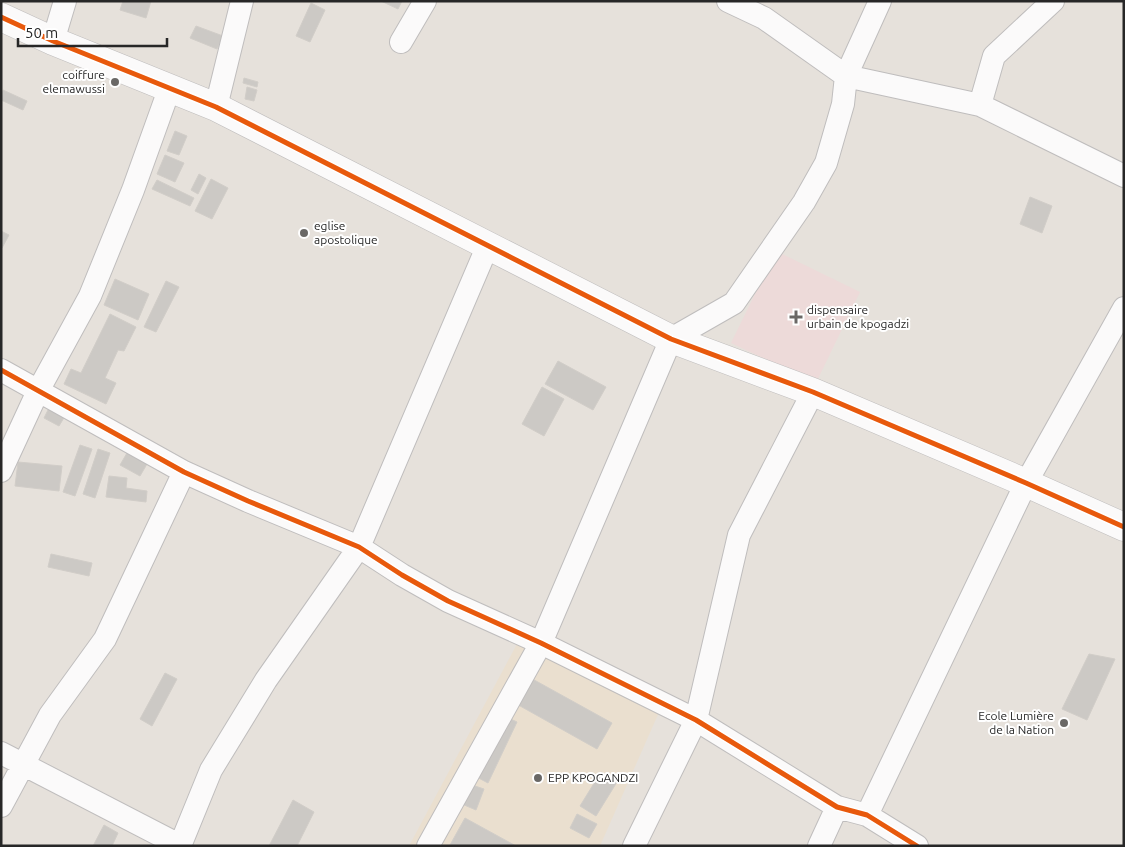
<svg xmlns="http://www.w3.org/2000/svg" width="1125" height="847" viewBox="0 0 1125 847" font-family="Ubuntu,sans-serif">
<rect width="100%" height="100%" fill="#e6e1db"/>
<path fill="#eadfcf" d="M517 644 660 710 600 846H409Z"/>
<path fill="#eddad9" d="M776 251 860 292 816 383 731 343Z"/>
<path fill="#ccc9c5" stroke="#d1cdc8" d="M123 1H151L146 18 120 10Z
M381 1H402L398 9Z
M311 3 325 10 310 42 296 36Z
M196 26 223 36 217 49 190 38Z
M244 78 258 82 257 87 243 83Z
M247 87 257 90 254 101 245 99Z
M3 90 27 101 23 110 1 100Z
M175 131 187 136 179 155 167 151Z
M165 155 184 163 175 182 157 174Z
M199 174 206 178 198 194 191 190Z
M211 179 228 188 212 219 195 211Z
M157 180 194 198 190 206 152 189Z
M1030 197 1052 206 1042 233 1020 224Z
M1 231 9 235 2 248H1Z
M115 279 149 294 138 320 104 305Z
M166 281 179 287 156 332 144 327Z
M110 314 136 327 124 351 118 350 105 378 116 383 106 404 64 384 71 369 81 373Z
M558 361 606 387 593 410 545 384Z
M542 387 564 399 544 436 522 424Z
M49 408 65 416 59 426 44 418Z
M80 445 92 449 75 496 63 492Z
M98 449 110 453 95 498 83 494Z
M127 453 147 464 140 476 120 465Z
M18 462 62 466 59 491 15 486Z
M109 476 127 478 126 488 147 491 146 502 106 497Z
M51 554 92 563 89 576 48 567Z
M1089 654 1115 659 1087 720 1062 709Z
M165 673 177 679 152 726 140 719Z
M527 676 612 723 597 749 513 702Z
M502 715 517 722 488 783 473 775Z
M601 772 617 782 596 816 580 806Z
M469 784 484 789 476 810 462 804Z
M293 800 314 812 297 846H269Z
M577 814 597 824 589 838 570 828Z
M465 818 516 846H452L450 845Z
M104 825 118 833 112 846H93Z"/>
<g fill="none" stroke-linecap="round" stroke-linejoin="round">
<defs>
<path id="street" d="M728 1 764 18 846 76 980 105 1124 176
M53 41 65 1
M401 42 425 1
M980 105 994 56 1053 1
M216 107 242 1
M1 370 184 472 248 501 359 547 402 575 448 601 541 643 696 720 837 807 867 815 917 846
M1 471 38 391 90 296 133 190 170 87
M1 753 181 846
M1 806 50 715 105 639 184 472
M867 815 1026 483 1124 308
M180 846 211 770 266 680 359 547 488 245
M428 846 541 643 671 339 734 303 804 202 826 163 843 104 846 76 880 1
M634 846 696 720 739 535 813 392
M819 846 837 807"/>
<path id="secondary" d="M1 17 53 41 216 107 671 339 813 392 1026 483 1124 527"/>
</defs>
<use href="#street" stroke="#bfbdbd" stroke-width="24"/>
<use href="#secondary" stroke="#bfbdbd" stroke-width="29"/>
<use href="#street" stroke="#fbfafa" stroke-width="22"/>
<use href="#secondary" stroke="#fbfafa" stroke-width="28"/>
<defs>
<path id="cycleway" d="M1 17 53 41 216 107 671 339 813 392 1026 483 1124 527
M1 370 184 472 248 501 359 547 402 575 448 601 541 643 696 720 837 807 867 815 917 846"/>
</defs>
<use href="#cycleway" stroke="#fff" stroke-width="8"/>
<use href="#cycleway" stroke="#e8590c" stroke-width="5"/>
</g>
<g fill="#6a6866" stroke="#fff" stroke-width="2">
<circle cx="115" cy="82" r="5"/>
<circle cx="304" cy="233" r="5"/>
<path d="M793.5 309.5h5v5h5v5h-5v5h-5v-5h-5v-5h5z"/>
<circle cx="1064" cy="723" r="5"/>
<circle cx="538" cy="778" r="5"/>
</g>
<g text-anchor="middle" stroke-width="4" stroke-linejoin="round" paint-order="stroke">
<g font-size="12" fill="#272727" stroke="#fff" text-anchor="start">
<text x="105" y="79" text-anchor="end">coiffure<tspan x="105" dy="14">elemawussi</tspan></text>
<text x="314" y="230">eglise<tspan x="314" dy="14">apostolique</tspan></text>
<text x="807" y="314">dispensaire<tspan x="807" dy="14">urbain de kpogadzi</tspan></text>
<text x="1054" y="720" text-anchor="end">Ecole Lumière<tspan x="1054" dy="14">de la Nation</tspan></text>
<text x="548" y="782">EPP KPOGANDZI</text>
</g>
</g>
<rect width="1125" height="847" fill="none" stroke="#272727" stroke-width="5"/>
<path d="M18 38v8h149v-8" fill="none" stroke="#272727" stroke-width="2.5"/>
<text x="25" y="38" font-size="15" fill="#272727" stroke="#ffffff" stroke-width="4" paint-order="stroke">50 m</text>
</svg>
